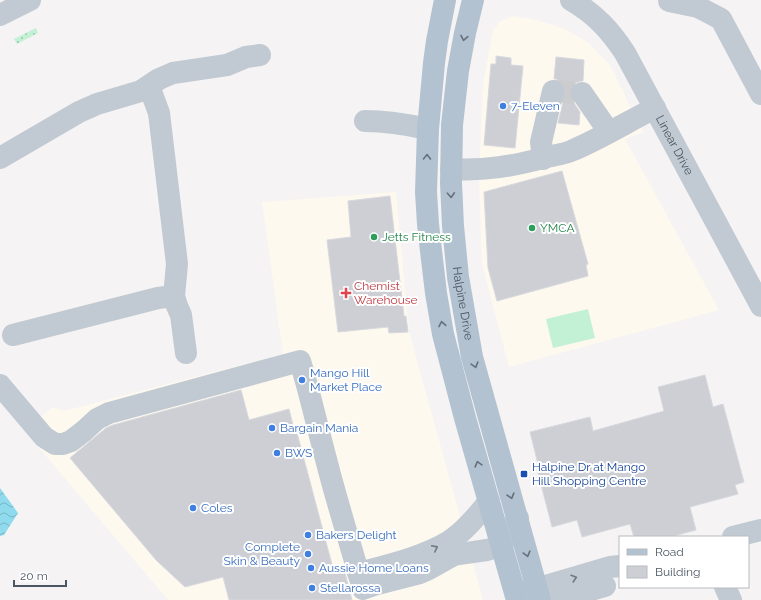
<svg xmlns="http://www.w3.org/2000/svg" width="761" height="600" viewBox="0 0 761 600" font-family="Raleway,sans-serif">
<defs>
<pattern id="grass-dots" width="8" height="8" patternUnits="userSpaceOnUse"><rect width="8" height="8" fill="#c3f1d5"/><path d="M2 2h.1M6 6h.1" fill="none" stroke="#a0c6b0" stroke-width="1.8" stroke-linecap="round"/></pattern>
<pattern id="water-waves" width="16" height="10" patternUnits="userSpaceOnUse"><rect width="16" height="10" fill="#90daee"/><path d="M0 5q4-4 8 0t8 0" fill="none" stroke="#78b4c4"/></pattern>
</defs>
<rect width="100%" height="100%" fill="#f5f3f3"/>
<path fill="#fdf9ef" d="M513 16 541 21 565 29 589 43 610 65 643 132 625 139 719 310 509 367 482 264 479 185 480 155 483 83 493 31 500 21Z
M396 192 409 331 483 600H168L24 430 53 407 64 411 283 354 262 202Z"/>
<path fill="url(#grass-dots)" d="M36 28 38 33 17 44 14 39Z"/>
<path fill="#c3f1d5" d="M588 309 595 338 553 348 546 319Z"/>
<path fill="url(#water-waves)" d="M0 488 18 513 4 535 0 536Z"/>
<path fill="#cdcfd5" stroke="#d7d9de" d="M496 56 511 58V65L523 66 515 148 484 145 491 64H496Z
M556 57 584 60 583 81H581L575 83 571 87 570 94 572 100 580 112 579 125 558 123 565 94V88L561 82 556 79H554Z
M562 171 588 264 586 265 588 276 497 301 488 268 484 192Z
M390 196 404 316H406L408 332 389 333 388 327 338 332 327 240 351 237 348 201Z
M705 375 713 407 723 404 744 482 735 485 738 494 690 507 696 530 670 537H634L630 524 582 537 577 520 552 527 536 465 538 464 530 432 590 417 593 431 664 411 658 387Z
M241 390 249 420 289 409 294 429H296L334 572 344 569 352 600H229L223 577 185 587 156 560 70 458 106 428 113 425Z"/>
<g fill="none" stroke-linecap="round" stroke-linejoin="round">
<path stroke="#caccce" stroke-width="22" stroke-dasharray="22 11" stroke-linecap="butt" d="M553 91 582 93"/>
<g stroke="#c1cad2" stroke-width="22">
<path id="s1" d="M571 0C595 14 610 30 625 53L761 306"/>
<path d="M669 0V1L698 7 721 19 761 94"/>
<path d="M0 15 30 0"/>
<path d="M149 86 159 113 177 264 174 296 177 306 181 315 186 353"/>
<path d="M582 93 609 132"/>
<path d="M365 121C388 121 405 124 428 129"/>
<path d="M0 158 79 112 97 104 141 91 159 79 173 73 227 65 246 57 260 55"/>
<path d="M543 159 541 142 553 91"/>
<path d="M451 169C485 171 514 166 547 157 555 155 564 154 571 151 600 139 627 122 655 108"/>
<path d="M13 335 158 298 174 296"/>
<path d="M0 385 44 437 55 444H63L71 441 84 431 97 419 109 413 300 361C310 393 317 426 326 459 337 503 351 546 363 589L377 584 420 573 429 569 454 555 460 554 487 550 501 546 518 518"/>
<path d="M733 537 761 530"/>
<path d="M358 573C389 565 420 558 448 542 464 532 477 516 489 501"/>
<path d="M725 587 731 600"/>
<path d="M518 594 610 567 620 566"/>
<path d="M556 600 605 586"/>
</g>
<g stroke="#b3c2d1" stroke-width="22">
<path d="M445 0 437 41 434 63 428 129 426 192 428 224 431 251 436 293 443 334 465 418 517 600"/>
<path id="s2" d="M473 0 465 33 458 71 452 125 451 183 453 226 458 277 472 357 540 600"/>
</g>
</g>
<defs><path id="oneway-chevron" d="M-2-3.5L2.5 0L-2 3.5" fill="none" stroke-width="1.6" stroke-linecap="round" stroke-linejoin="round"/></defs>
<g stroke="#64717d">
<use href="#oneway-chevron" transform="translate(464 38) rotate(101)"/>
<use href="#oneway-chevron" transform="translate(427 157) rotate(-89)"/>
<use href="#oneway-chevron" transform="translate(451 195) rotate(87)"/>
<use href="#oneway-chevron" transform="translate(442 324) rotate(-100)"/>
<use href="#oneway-chevron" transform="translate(475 365) rotate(74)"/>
<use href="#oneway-chevron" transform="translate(478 464) rotate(-106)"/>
<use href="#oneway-chevron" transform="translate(511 496) rotate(74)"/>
<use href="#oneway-chevron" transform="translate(527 554) rotate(75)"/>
</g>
<g stroke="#6e7983">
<use href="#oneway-chevron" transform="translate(435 548) rotate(-27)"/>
<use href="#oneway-chevron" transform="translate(574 578) rotate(-17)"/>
</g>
<g fill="#3f7fe0" stroke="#fff" stroke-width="1.5">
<circle cx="503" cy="106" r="4"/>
<circle cx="302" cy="380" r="4"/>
<circle cx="272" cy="428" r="4"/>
<circle cx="277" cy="453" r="4"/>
<circle cx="193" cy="508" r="4"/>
<circle cx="308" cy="535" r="4"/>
<circle cx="308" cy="554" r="4"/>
<circle cx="311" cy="568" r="4"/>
<circle cx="312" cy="588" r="4"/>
</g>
<g fill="#2e9e5b" stroke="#fff" stroke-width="1.5">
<circle cx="532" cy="228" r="4"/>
<circle cx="374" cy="237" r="4"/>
</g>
<path fill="#e0444e" stroke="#fff" stroke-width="1.5" d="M344 287h4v4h4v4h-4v4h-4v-4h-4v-4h4z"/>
<rect fill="#1a4fb4" stroke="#fff" stroke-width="1.5" x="520" y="470" width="8" height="8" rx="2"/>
<g text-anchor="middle" stroke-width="4" stroke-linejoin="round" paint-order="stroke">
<g font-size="12" fill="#366cbe" stroke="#fff" text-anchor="start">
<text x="511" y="110">7-Eleven</text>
<text x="310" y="377">Mango Hill<tspan x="310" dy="14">Market Place</tspan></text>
<text x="280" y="432">Bargain Mania</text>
<text x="285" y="457">BWS</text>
<text x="201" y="512">Coles</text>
<text x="316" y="539">Bakers Delight</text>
<text x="300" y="551" text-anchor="end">Complete<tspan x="300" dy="14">Skin &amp; Beauty</tspan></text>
<text x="319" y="572">Aussie Home Loans</text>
<text x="320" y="592">Stellarossa</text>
</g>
<g font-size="12" fill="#4a5661" stroke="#fff">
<text dy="4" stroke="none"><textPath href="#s1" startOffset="181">Linear Drive</textPath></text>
<text dy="4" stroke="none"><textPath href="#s2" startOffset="306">Halpine Drive</textPath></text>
</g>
<g font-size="12" fill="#27864d" stroke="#fff" text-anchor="start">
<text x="540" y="232">YMCA</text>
<text x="382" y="241">Jetts Fitness</text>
</g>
<g font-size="12" fill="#be3a42" stroke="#fff" text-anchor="start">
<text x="354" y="290">Chemist<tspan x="354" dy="14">Warehouse</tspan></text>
</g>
<g font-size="12" fill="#164399" stroke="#fff" text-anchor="start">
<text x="532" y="471">Halpine Dr at Mango<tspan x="532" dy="14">Hill Shopping Centre</tspan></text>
</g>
</g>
<rect x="619" y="536" width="130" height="52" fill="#ffffff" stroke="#b7bbc0"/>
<rect x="627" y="549" width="20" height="6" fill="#b3c2d1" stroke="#b7bbc0"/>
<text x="655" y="556" font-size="12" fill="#4a5661">Road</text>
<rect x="627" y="566" width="20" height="12" fill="#cdcfd5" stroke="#b7bbc0"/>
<text x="655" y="576" font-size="12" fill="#4a5661">Building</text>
<path d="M14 580v6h52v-6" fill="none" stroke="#4a5661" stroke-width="2"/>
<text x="20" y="580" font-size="12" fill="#4a5661" stroke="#ffffff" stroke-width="3" paint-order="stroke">20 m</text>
</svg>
